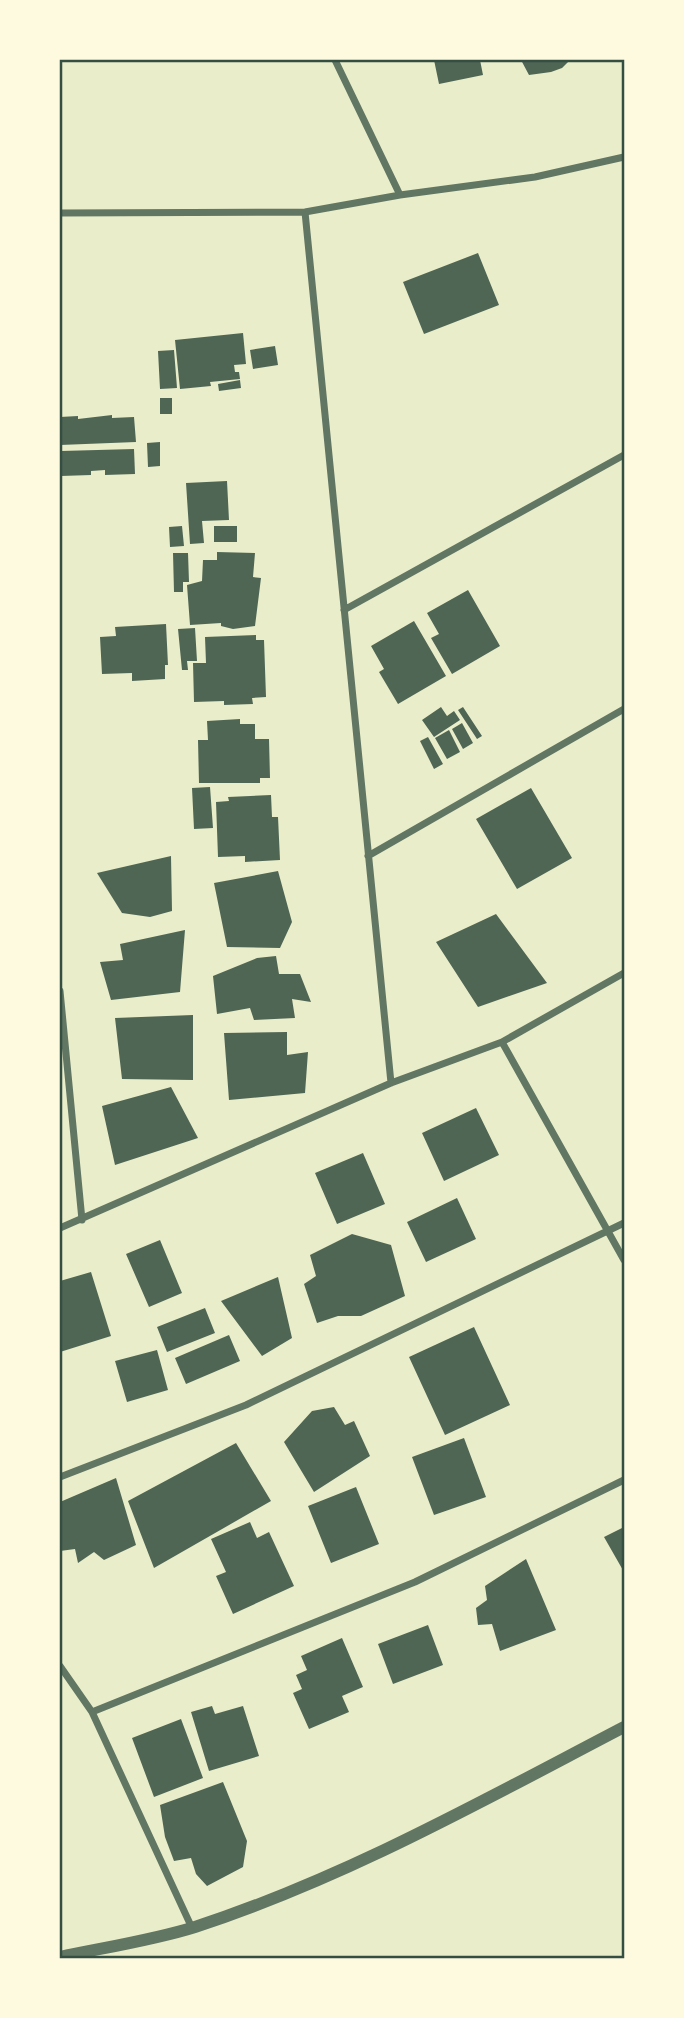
<svg xmlns="http://www.w3.org/2000/svg" width="684" height="2018" viewBox="0 0 684 2018" font-family="Quicksand,sans-serif">
<rect width="100%" height="100%" fill="#e9edc9"/>
<path fill="#4f6655" d="M434 60H480L483 75 439 84Z
M521 60H569V61L562 68 551 72 529 75Z
M478 253 499 305 424 334 403 282Z
M243 333 246 364 234 365 235 372H239L240 379 210 382 211 386 180 389 175 340Z
M275 346 278 365 253 369 250 350Z
M174 350 177 388 160 389 158 351Z
M240 380 241 388 219 391 218 384Z
M160 398H172V414H160Z
M112 415V418L134 417 136 442 60 445V417L78 416V419Z
M160 442V466L148 467 147 443Z
M134 449 135 474 105 475V470L91 471V475L61 476V451Z
M227 481 229 520 202 521 204 543 190 544 186 483Z
M182 526 184 546 170 547 169 527Z
M214 526H237V542H214Z
M217 552 255 553 253 577 261 578 255 626 233 629 221 626V623L190 625 187 585 202 581 203 560H217Z
M173 553H188L189 582H183V592H174Z
M468 590 500 646 452 674 431 638 439 634 427 613Z
M414 621 446 676 398 704 379 672 384 669 371 646Z
M166 624 168 665H165V679L132 681V673L102 674 100 637 116 636 115 627Z
M195 628 197 661H187L188 670H182L178 629Z
M256 635V640H264L266 697 252 698 253 704 224 705V701L194 702 193 663H206L205 637Z
M441 707 447 716 454 711 460 720 434 737 422 720Z
M463 707 482 736 477 739 458 710Z
M240 719V724H255V739H269L270 778H260V783H199L198 740H208L207 721Z
M462 723 473 743 463 749 452 729Z
M449 730 460 752 447 759 435 738Z
M428 737 443 764 434 769 420 741Z
M210 787 213 828 194 829 192 788Z
M531 788 572 858 517 889 476 819Z
M271 795 272 817H278L280 860 245 862V856L218 857 216 802 229 801 228 797Z
M171 856 172 911 150 917 122 913 97 873Z
M278 871 292 922 280 948 227 947 214 883Z
M496 914 547 983 478 1007 436 942Z
M185 930 180 992 111 1000 100 962 123 960 120 944Z
M276 956 279 974H300L311 1002 292 999 295 1018 254 1020 250 1008 217 1014 213 976 257 958Z
M193 1015V1080L122 1079 115 1018Z
M287 1032V1055L308 1052 305 1093 229 1100 224 1033Z
M171 1087 198 1138 115 1165 102 1106Z
M476 1108 499 1155 444 1181 422 1133Z
M363 1153 385 1204 337 1224 315 1173Z
M457 1198 476 1239 426 1262 407 1222Z
M352 1234 391 1245 405 1296 361 1316H338L317 1323 304 1284 316 1276 310 1255Z
M160 1240 182 1293 149 1307 126 1254Z
M91 1272 111 1336 60 1352V1281Z
M278 1277 292 1338 262 1356 221 1301Z
M205 1308 215 1333 167 1352 157 1327Z
M474 1327 510 1405 445 1435 409 1357Z
M229 1335 240 1361 186 1384 175 1358Z
M157 1350 168 1390 127 1402 115 1361Z
M334 1407 345 1425 354 1421 370 1456 314 1492 284 1442 312 1411Z
M464 1438 486 1497 434 1515 412 1457Z
M236 1443 271 1501 154 1568 128 1501Z
M116 1478 136 1545 104 1560 94 1552 78 1563 75 1549 60 1551V1502Z
M356 1487 379 1544 331 1563 308 1506Z
M250 1522 257 1538 269 1532 294 1586 233 1614 216 1576 226 1572 211 1539Z
M624 1527V1572L604 1537Z
M526 1559 556 1630 500 1651 492 1624 478 1625 476 1608 487 1600 485 1586Z
M428 1625 443 1665 393 1684 378 1644Z
M342 1638 363 1687 342 1696 349 1712 309 1729 293 1693 302 1689 296 1675 307 1670 301 1656Z
M212 1706 215 1714 243 1706 259 1756 209 1771 191 1712Z
M181 1719 203 1778 154 1797 132 1738Z
M223 1782 247 1841 243 1867 207 1886 196 1874 191 1858 174 1861 165 1837 160 1805Z"/>
<g fill="none" stroke-linecap="round" stroke-linejoin="round">
<path stroke="#617663" stroke-width="7" d="M335 60 400 195
M305 212 391 1083
M60 213 305 212 400 195 535 177 624 157
M344 610 624 455
M368 856 624 709
M60 991 82 1220
M502 1042 624 973
M60 1228 391 1083 502 1042 624 1260
M60 1477 246 1405 624 1223
M60 1666 92 1712 192 1928
M92 1712 415 1582 624 1480"/>
<path stroke="#617663" stroke-width="12" d="M60 1957C102 1948 154 1940 195 1927 345 1878 484 1800 624 1727"/>
</g>
<rect width="684" height="2018" fill="none" stroke="#fefae0" stroke-width="122"/>
<rect x="61" y="61" width="562" height="1896" fill="none" stroke="#344e41" stroke-width="2.5"/>
</svg>
